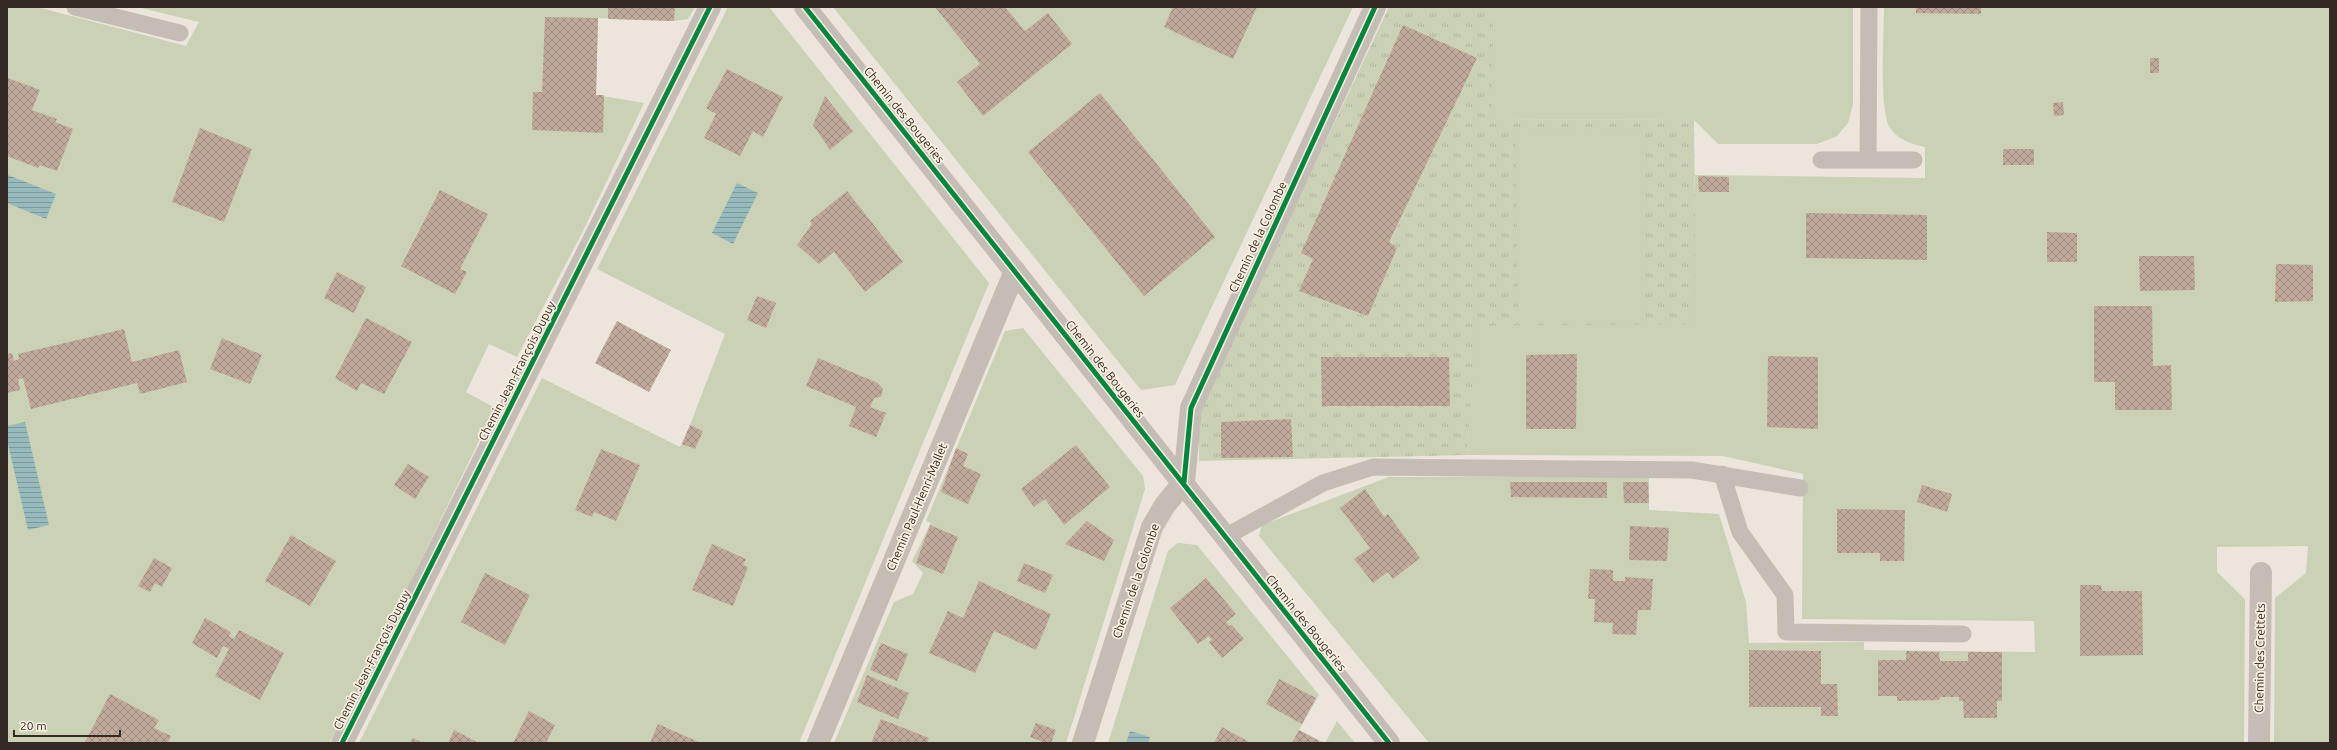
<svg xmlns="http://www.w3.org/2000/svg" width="2337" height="750" viewBox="0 0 2337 750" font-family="Ubuntu,sans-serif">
<defs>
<pattern id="park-tufts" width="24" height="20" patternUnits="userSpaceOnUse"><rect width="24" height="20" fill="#cad1b4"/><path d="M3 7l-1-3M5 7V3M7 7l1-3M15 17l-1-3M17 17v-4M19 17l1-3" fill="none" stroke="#aeb49b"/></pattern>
<pattern id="water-rules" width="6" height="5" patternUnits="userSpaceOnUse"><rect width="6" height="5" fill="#97bbbd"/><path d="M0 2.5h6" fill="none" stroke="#7c9899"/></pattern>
<pattern id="building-cross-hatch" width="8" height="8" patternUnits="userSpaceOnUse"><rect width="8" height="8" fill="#c1aa9c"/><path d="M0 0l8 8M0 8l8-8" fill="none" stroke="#9e8b7f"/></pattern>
</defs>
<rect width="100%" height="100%" fill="#ece5db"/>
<path fill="url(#park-tufts)" d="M1389 7H1494L1492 119 1694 120 1696 325 1478 326 1467 455 1199 461V410Z"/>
<path fill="#cad1b4" d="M7 7H37L186 46 199 22 137 7H695L688 19 674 21 598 18 596 95 644 103 583 231 517 357 489 344 466 392 495 408 368 669 329 743H7Z
M728 7H769L989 283 799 743H359L542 378 680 447 690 425 725 334 597 269Z
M833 7H1353L1175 385 1141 390Z
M1494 7H1853V104L1848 123 1837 136 1817 144H1718L1694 120 1491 119Z
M1884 7H2330V743H2274L2275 598 2306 573 2308 546 2217 547V572L2245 599 2244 743H1429L1259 536 1262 525 1389 477 1649 476V510L1719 514 1746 602 1749 643 1864 642V650L2035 652 2034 621 1802 619 1803 474 1723 456 1467 455 1477 326 1694 324 1695 175 1925 178V147C1911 144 1897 140 1889 126 1879 105 1884 34 1884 7Z
M1640 128 1641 321H1518L1516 129Z
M1023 328 1143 476 1145 489 1066 743H834L894 602 913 594 923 573 912 561 931 523 926 521 1005 331Z
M1178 543 1197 545 1319 695 1299 730 1325 743 1337 721 1355 743H1108L1168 551Z"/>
<path fill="url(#water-rules)" d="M8 175 56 194 46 219 7 203Z
M737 183 758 193 733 244 712 233Z
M25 422 49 525 28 530 7 440V426Z
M1130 731 1150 737 1148 743H1126Z"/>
<path fill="url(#building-cross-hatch)" d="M608 7H675L674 21 608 19Z
M935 7H1005L1025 31 1048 13 1072 44 983 116 957 82 980 64Z
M1173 7H1257L1233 59 1164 27Z
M1916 7H1981V14L1916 13Z
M545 17 598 18 596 95H604L603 133 532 130 533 92H542Z
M1403 25 1477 58 1389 242 1397 248 1368 316 1299 291 1313 259 1301 253Z
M2150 58H2159V73H2150Z
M727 69 783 97 763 137 753 131 740 156 704 138 716 114 706 108Z
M8 78 40 90 32 110 57 119 55 122 73 129 57 171 40 165 38 168 7 156Z
M1100 93 1215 237 1144 296 1028 152Z
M825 96 853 131 830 150 813 125Z
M2063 102 2064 115 2054 116 2053 103Z
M200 128 252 149 224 222 172 202Z
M2003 149H2034V165H2003Z
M1698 176 1729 177V192H1699Z
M440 190 488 214 460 269 467 272 455 294 401 266Z
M847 191 903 262 865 292 834 252 819 264 797 245 812 224 810 221Z
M1806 213 1927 215V260L1806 258Z
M2047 232 2077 233V262H2047Z
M2139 256H2194L2195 290 2140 291Z
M2276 264 2313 265V301L2275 302Z
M337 272 366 287 354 313 324 298Z
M757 296 776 303 766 328 747 320Z
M2094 306H2152L2153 366 2171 365 2172 410H2115V382H2094Z
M366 318 412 342 384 394 361 383 357 391 335 378Z
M617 321 671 350 649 392 595 363Z
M124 329 132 362 179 350 187 382 140 394 137 383 31 409 23 378 18 379 20 390 7 393V354L12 353 14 361 19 359 18 354Z
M222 338 262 355 250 384 210 369Z
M1577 354 1576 429H1526V355Z
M1768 356 1818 357V429L1767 427Z
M1321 357H1449L1450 406H1322Z
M818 358 878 383 883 389 881 397 874 398 870 407 886 413 876 437 849 426 856 407 806 386Z
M1291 419 1293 457 1221 458V422Z
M690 425 703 431 695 449 682 444Z
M1076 445 1110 487 1064 525 1045 499 1034 507 1021 489Z
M956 448 968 454 963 466 981 474 968 504 941 492Z
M601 449 640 465 616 521 594 512 592 517 575 510Z
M408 464 429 477 415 499 394 485Z
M1510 482H1607V498L1511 497Z
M1623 482H1648L1649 503H1624Z
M1922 485 1952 494 1947 512 1917 502Z
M1365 489 1384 517 1388 514 1420 558 1393 579 1388 572 1373 583 1354 559 1370 548 1340 508Z
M1837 509 1905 510 1904 561H1880V553H1837Z
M1087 521 1114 540 1104 561 1065 544Z
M930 525 958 537 943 574 916 563Z
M1630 526 1669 528 1667 561 1629 560Z
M291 535 336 561 310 606 265 581Z
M712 544 746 559 743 565 748 567 733 606 692 590Z
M154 558 172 568 162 587 155 583 150 592 138 586Z
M1024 563 1053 575 1045 593 1017 581Z
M1590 569 1613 570V581H1625V577L1653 579 1651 610H1638L1636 635 1612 634 1613 623 1594 622 1595 599H1588Z
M485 573 530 595 505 645 461 622Z
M1206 578 1236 614 1226 622 1229 626 1232 625 1244 639 1222 658 1209 642 1212 640 1209 636 1198 644 1170 608Z
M979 581 1051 614 1036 650 994 631 975 673 929 653 948 611 963 618Z
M2080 585H2101L2102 591H2142L2143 655 2080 656Z
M205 618 231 632 229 636 234 639 239 630 284 653 260 700 215 676 229 649 223 646 217 658 192 643Z
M881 643 908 654 897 681 870 670Z
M1749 650 1821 651V684H1837L1838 716H1821V707H1749Z
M1906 651 1939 652 1940 661H1968V652H2002V701H1997V718H1964L1963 701H1959V697H1940L1939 700 1897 701V696H1878V660H1906Z
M867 675 909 693 898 719 857 702Z
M1279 679 1316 698 1302 724 1266 704Z
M110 694 159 720 154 728 171 736 168 743 85 742Z
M529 711 555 725 546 743H513Z
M881 719 929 738 927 743H871Z
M1036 723 1056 730 1051 743H1045L1030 737Z
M658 724 701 743H650Z
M1222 727 1251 743H1214Z
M454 730 479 743H448Z
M1299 730 1319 741 1318 743H1292Z
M413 738 423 743H410Z"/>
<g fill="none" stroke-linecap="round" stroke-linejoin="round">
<path stroke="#c4bdb5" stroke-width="17" d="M75 7 180 33
M1868 159 1869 7
M1821 160H1914
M1722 474 1740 532 1785 595 1786 632 1963 634
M1225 537 1323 483 1373 467 1692 470 1800 488"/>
<path stroke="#c4bdb5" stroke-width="22" d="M1184 482 1191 408 1375 7"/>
<path stroke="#c4bdb5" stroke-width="22" d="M805 7 1389 743
M342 743 710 7
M818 743 1015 271
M1083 743 1152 527 1165 505 1184 482
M2259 743 2261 573"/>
<defs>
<path id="cycleway" d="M805 7 1389 743
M1184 482 1191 408 1375 7
M342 743 710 7"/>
</defs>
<use href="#cycleway" stroke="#faf0e1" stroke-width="8"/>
<use href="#cycleway" stroke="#00873e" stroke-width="5"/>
</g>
<g text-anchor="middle" stroke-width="3.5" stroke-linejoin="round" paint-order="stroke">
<g font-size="12" fill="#342a24" stroke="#faf0e1">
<text transform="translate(904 115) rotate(51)" y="4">Chemin des Bougeries</text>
<text transform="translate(1258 237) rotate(-65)" y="4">Chemin de la Colombe</text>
<text transform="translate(1105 369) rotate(52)" y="4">Chemin des Bougeries</text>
<text transform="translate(517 371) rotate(-63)" y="4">Chemin Jean-François Dupuy</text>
<text transform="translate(917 507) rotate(-67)" y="4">Chemin Paul-Henri-Mallet</text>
<text transform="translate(1136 581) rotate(-71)" y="4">Chemin de la Colombe</text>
<text transform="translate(1306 623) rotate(51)" y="4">Chemin des Bougeries</text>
<text transform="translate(2260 658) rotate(-89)" y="4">Chemin des Crettets</text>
<text transform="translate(372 660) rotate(-63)" y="4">Chemin Jean-François Dupuy</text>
</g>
</g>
<rect width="2337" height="750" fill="none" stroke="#342a24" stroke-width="16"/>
<path d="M14 730v6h106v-6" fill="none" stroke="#342a24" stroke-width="2"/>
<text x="20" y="730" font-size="12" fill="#342a24" stroke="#faf0e1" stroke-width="3" paint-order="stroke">20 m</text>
</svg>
